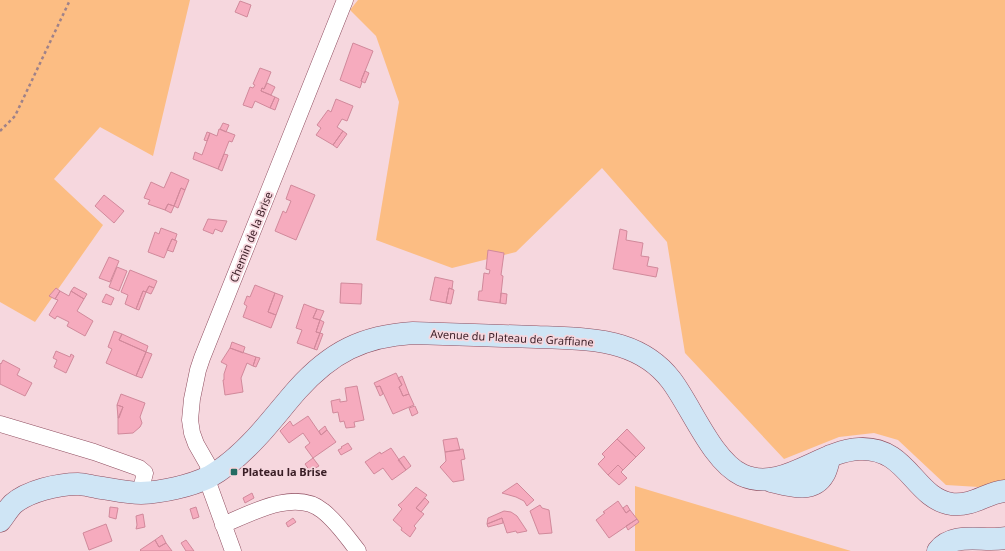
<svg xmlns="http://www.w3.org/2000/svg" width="1005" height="551" viewBox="0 0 1005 551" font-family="'Noto Sans',sans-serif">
<rect width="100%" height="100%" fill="#f6d7de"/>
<path fill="#fcbd83" d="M0 0H190L153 156 100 127 54 179 103 225 35 322 0 302Z
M358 0H1005V485L979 487 946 485 898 440 874 433 839 437 784 459 685 353 667 242 602 168 516 252 452 268 376 240 399 102 376 36 350 10Z
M635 486 851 551H635Z"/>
<path fill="#f6abbe" stroke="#d1899b" d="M240 1 251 5 247 17 235 12Z
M353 43 373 51 361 81 362 82 360 88 340 80Z
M260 68 271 72 264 89 262 88 261 91 275 97 270 108 255 101 252 108 243 105 250 87 253 88 255 85 253 84Z
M365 71 369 73 365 83 361 81Z
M267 83 275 87 271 95 261 91 262 88 264 89Z
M275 97 279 99 275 110 270 108Z
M336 99 353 106 347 121 342 119 337 127 343 131 333 145 316 135 321 128 317 125 328 110 331 112Z
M223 123 229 125 226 132 220 129Z
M219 129 235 135 232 142 229 141 218 169 193 159 195 152 202 155 210 133 217 136Z
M343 131 347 134 337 148 333 145Z
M207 132 210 133 207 141 204 140Z
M224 154 228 155 222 171 218 169Z
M171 172 189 180 185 190 181 188 174 206 168 204 165 210 148 204 150 200 144 198 151 182 164 188Z
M291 185 315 195 296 240 275 231 283 211 286 213 291 201 286 199Z
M181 188 185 190 178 208 174 206Z
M104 195 124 211 114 223 95 206Z
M168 204 174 206 171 213 165 210Z
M208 219 227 221 222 232 215 229 213 234 203 230Z
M161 228 177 234 175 240 172 239 164 258 148 252 155 232 159 234Z
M620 229 627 231 626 240 643 243 641 256 649 257 647 266 658 268 656 277 613 269Z
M172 239 177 241 173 252 167 250Z
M488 250 504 253 501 275 503 276 500 303 478 300 479 291H482L484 273 489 274 490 270 486 269Z
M109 257 119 261 110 282 99 278Z
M117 267 127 271 119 291 109 287Z
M130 270 157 281 154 288 149 286 146 292 143 291 136 309 125 304 128 295 121 292Z
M435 277 453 281 452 289 449 288 446 303 430 300Z
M341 283 362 284 361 304 340 303Z
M255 285 275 293 268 312 276 315 271 328 243 317 247 306 244 304 247 296 250 297Z
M149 286 154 288 151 294 146 292Z
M74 287 87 294 84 299 71 291Z
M56 288 60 291 55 299 49 296Z
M449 288 454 290 451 304 446 303Z
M60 291 69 296 71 291 84 299 77 311 93 321 85 336 67 326 69 322 57 316 55 319 49 315 58 300 55 299Z
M143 291 146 292 139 310 136 309Z
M275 293 283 296 276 315 268 312Z
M501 293 507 294 506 304 500 303Z
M106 294 114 298 111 305 102 302Z
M304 304 317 309 313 318 320 320 316 332 320 333 314 349 297 343 302 330 296 328Z
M317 309 324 311 320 320 313 318Z
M320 320 324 322 320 333 316 332Z
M114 331 122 334 119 340 146 352 136 376 106 363 112 349 108 347Z
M320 333 323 334 317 350 314 349Z
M122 334 148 346 146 352 119 340Z
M232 342 245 347 243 353 230 348Z
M230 348 256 357 253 366 247 363 241 378 243 392 225 395 223 380H224V374L227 365 221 362Z
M56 351 70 357 71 354 74 356 66 373 54 367 57 360 53 358Z
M146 352 152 354 142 378 136 376Z
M256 357 260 358 256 367 253 366Z
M3 360 20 369 17 375 32 383 25 396 0 384V363L1 364Z
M396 373 402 385 399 387 403 396 409 394 414 405 393 414 380 386 376 387 374 383Z
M402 376 409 394 403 396 399 387 402 385 398 378Z
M357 386 364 420 354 422 355 427 346 428 344 421 340 422 338 412 333 413 331 401 340 399V402L347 401 345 388Z
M380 386 383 394 380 396 376 387Z
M121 394 145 403 140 417 142 423 140 427 133 433 118 434V418L123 407 117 405Z
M117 405 123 407 119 418H118Z
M415 406 418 413 412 416 409 408Z
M308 416 321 435 327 430 336 442 313 458 305 447 310 443 303 433 289 443 280 431 290 421 293 426Z
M325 426 327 430 321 435 319 431Z
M627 429 645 448 636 457 617 439Z
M457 438 460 450 445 452 443 440Z
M617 439 636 457 623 470 618 465 608 475 598 464 605 457 602 454Z
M348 443 352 449 341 455 338 450 342 448 341 447Z
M391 448 406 470 392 480 383 468 374 474 365 462 380 452 381 454Z
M463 449 465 459 461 460 464 480 453 482 440 467 446 461 445 452Z
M404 456 411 466 406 470 398 460Z
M313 458 319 466 310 471 305 464Z
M618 465 623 470 621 472 627 478 619 485 608 475Z
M517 483 534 500 527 506 524 501 516 497 502 493Z
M416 487 427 495 416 508 424 514 414 526 416 528 410 537 401 530 402 528 393 520 402 509 398 505 402 502Z
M252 493 254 498 245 503 243 498Z
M425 498 429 502 421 512 416 508Z
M618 501 626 513 630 510 637 519 609 538 596 520 605 513 603 512Z
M540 505 542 508 549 510 552 533 539 534 530 511Z
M627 505 630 510 626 513 623 508Z
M110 507 118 508 116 519 109 517Z
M196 507 199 517 193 519 190 509Z
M504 511 511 512 517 516 527 531 517 533 516 531 507 533 502 518 487 524 488 518Z
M143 514 145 527 136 529 137 525 136 516Z
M293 518 296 522 288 527 286 523Z
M502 518 503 523 488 527 487 524Z
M637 519 639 522 628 530 626 526Z
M106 524 112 541 89 550 83 533Z
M162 535 166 543 159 547 155 540Z
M155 540 159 547 166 543 172 551H141L140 550Z
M186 540 194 551H186L181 543Z"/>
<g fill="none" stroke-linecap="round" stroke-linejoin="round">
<defs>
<path id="street" d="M0 424 94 452 139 468 145 473 140 493
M223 525C251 513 296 488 323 511 337 522 347 537 358 551
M233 551 209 485 208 465 196 444 192 433 190 420 192 399 198 370 202 358 345 0"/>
<path id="secondary" d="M771 481C788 485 813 494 824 474 827 469 828 462 830 456
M0 521C4 516 8 509 13 504 28 491 58 484 78 484 84 484 90 486 96 487 111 489 126 493 141 493 163 492 190 486 209 477 227 467 242 453 256 438 270 423 283 406 297 390 331 352 363 336 413 333 454 334 495 336 536 337 562 338 596 338 621 346 640 352 658 363 671 380 691 406 712 461 742 475 782 493 819 451 859 449 908 446 914 499 952 504 974 506 986 493 1005 491
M938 551C953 531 983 542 1005 538"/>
</defs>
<use href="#street" stroke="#8f4e60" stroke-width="17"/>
<use href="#secondary" stroke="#8f4e60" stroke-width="23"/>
<path stroke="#9f8289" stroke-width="2.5" stroke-dasharray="3 3" stroke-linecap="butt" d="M0 131 15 116 70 0"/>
<use href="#street" stroke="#fff" stroke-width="16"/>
<use href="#secondary" stroke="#cfe5f5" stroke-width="22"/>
</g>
<rect fill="#256c63" stroke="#f6d7de" stroke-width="1.5" x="230" y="468" width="8" height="8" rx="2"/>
<g text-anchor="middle" stroke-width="3.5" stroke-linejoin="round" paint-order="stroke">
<g font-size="11" fill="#391d25" stroke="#f6d7de">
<text transform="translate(251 237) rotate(-68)" y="4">Chemin de la Brise</text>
<text transform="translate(512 338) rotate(3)" y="4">Avenue du Plateau de Graffiane</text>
</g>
<g font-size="11" font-weight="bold" fill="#391d25" stroke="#f6d7de" text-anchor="start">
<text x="242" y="476">Plateau la Brise</text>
</g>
</g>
</svg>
